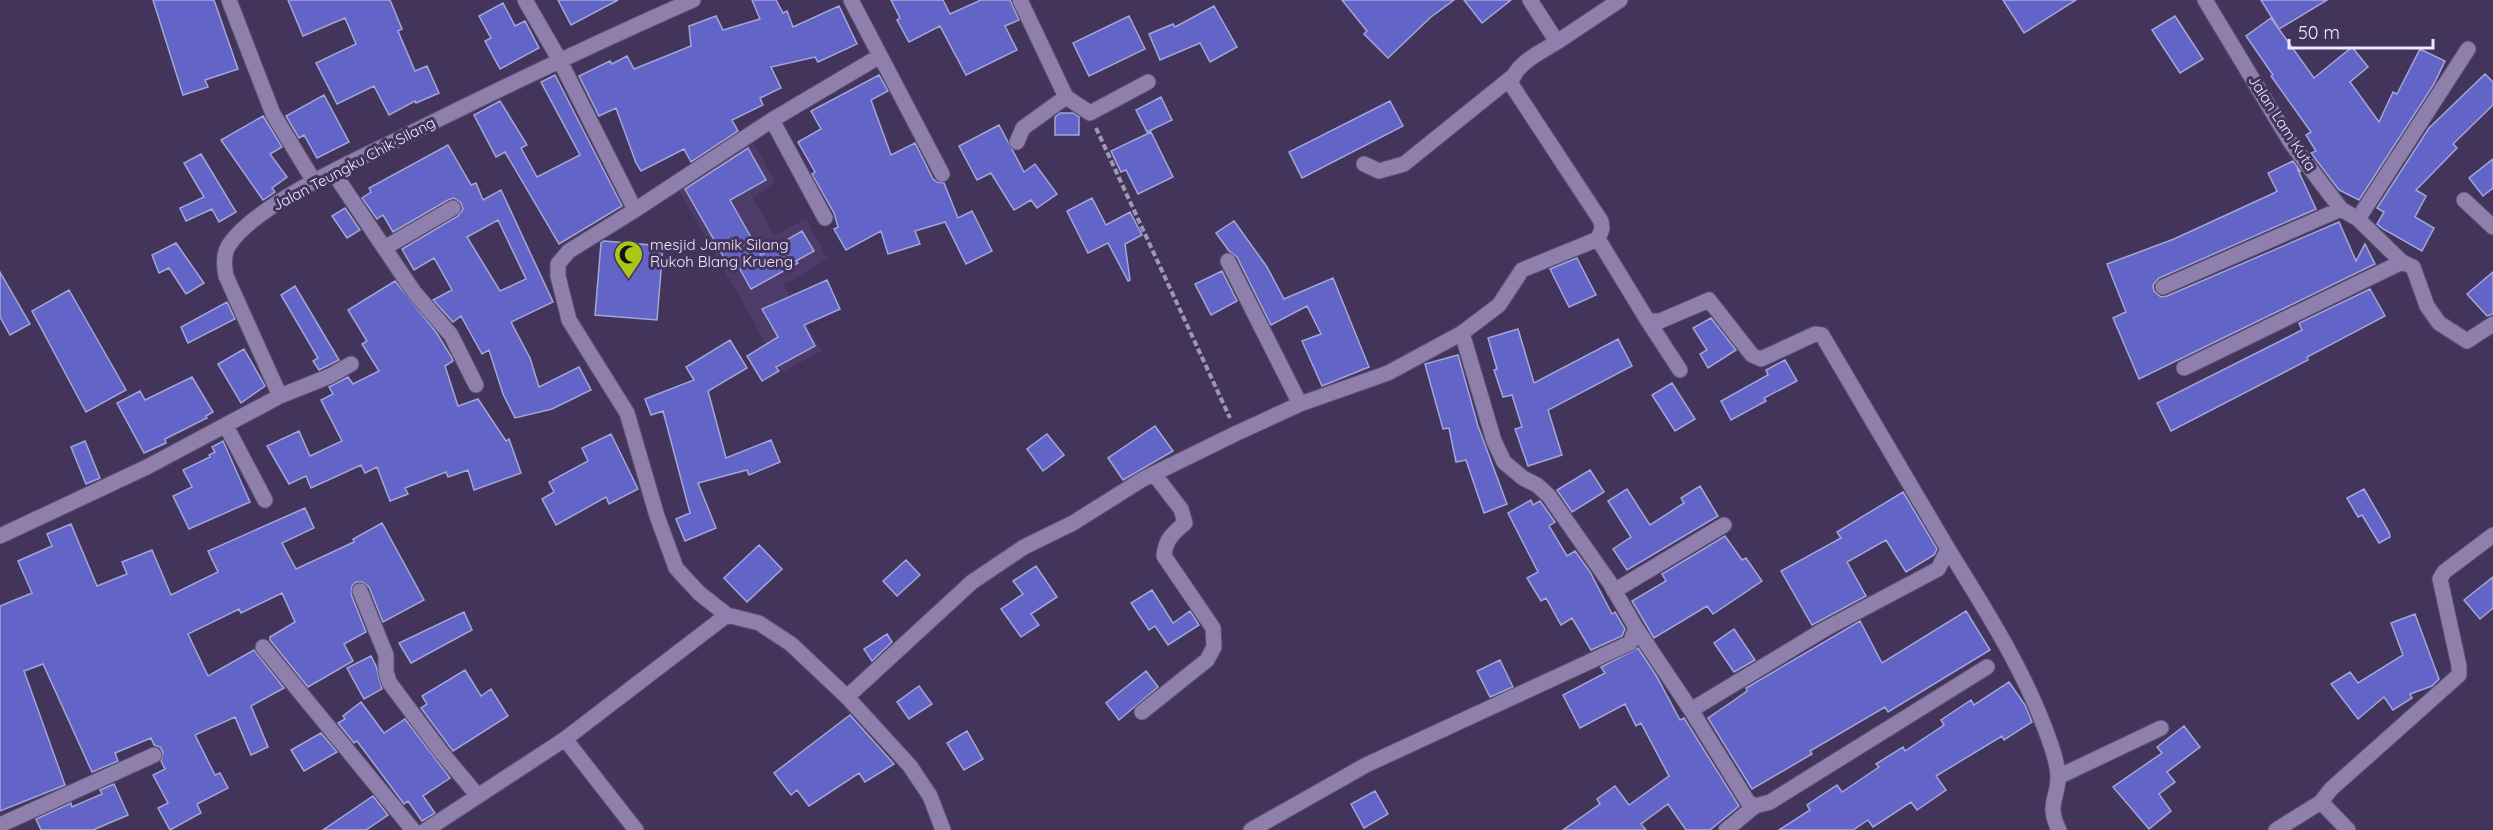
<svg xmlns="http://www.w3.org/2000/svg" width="2493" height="830" viewBox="0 0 2493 830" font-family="Quicksand,sans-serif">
<rect width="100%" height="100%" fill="#43345c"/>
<path fill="#4d3b6a" d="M751 138 775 182 753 198 774 235 806 219 827 258 784 285 822 351 782 372 677 187Z"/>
<path fill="#6364c7" stroke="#a2a7d7" stroke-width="1.5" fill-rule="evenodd" d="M153 0H214L238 69 205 80 208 87 183 95Z
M288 0H390L402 29 398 31 415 71 427 66 439 93 416 103 415 101 389 115 374 86 337 104 316 63 356 44 345 18 303 36Z
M558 0H618L571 25Z
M752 0H776L783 13 787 11 793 27 839 6 857 44 818 62 815 57 771 67 781 88 760 98 763 105 732 120 738 131 691 162 684 149 641 171 636 163 616 108 599 116 579 76 610 61 612 64 627 56 634 69 691 46 689 26 716 16 723 30 760 19Z
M891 0H943L950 14 981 0H1010L1019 20 1005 26 1017 50 966 75 940 26 909 42 897 20 900 18Z
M1342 0H1454L1431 17 1388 58 1364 34 1367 31Z
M1464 0H1511L1482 23Z
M2003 0H2076L2024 33Z
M2261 0H2327L2279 29Z
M503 3 515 26 525 21 539 48 500 69 485 41 491 38 479 16Z
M1214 6 1237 47 1210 62 1200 43 1160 60 1149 34 1173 24 1175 27Z
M1129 16 1145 49 1089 76 1073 43Z
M2175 16 2203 59 2180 73 2152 30Z
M2271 18 2314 78 2352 47 2368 67 2350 82 2379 122 2393 92 2397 94 2420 49 2445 61 2434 84 2359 200 2339 190 2311 153 2316 151 2306 135 2311 132 2271 76 2273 75 2246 36Z
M2485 74 2493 82V105L2453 144 2457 148 2416 190 2426 196 2415 217 2434 228 2422 251 2383 229 2377 224 2384 212 2377 208 2429 128Z
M555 75 622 206 559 244 505 152 496 157 474 115 500 101 527 145 521 148 537 177 580 155 541 82Z
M879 75 888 91 871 100 891 155 915 143 933 179 937 182 944 183 958 218 972 211 992 251 966 264 945 222 915 231 920 244 888 254 881 231 846 250 834 229 838 227 834 213 812 174 815 172 798 142 821 129 811 111Z
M324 95 349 142 317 158 304 135 299 138 286 116Z
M1161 97 1172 120 1147 132 1136 110Z
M1390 101 1403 126 1302 178 1289 152Z
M1060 113H1073L1079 117V135H1055V117Z
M263 116 282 147 270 154 287 177 272 188 275 192 263 200 221 140Z
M999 125 1024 172 1035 164 1057 194 1037 208 1031 200 1014 210 991 173 977 180 959 146Z
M1151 132 1173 177 1138 194 1126 170 1121 172 1111 151Z
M448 145 471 185 476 183 483 200 501 190 553 302 511 322 530 358 539 387 579 367 591 390 552 409 515 418 503 394 489 350 482 354 461 316 453 322 433 300 452 290 434 258 414 270 402 249 458 216 463 209 461 203 454 198 448 200 393 232 383 215 377 219 362 198 371 192 369 188ZM498 220 526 279 500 291 467 237Z
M748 148 766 180 730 200 761 255 802 231 814 251 796 261 798 263 751 289 737 264 730 268 685 189Z
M201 154 236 212 219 222 212 209 186 221 180 208 204 197 184 163Z
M2493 159V188L2483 196 2469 178Z
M2293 161 2301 172 2298 170 2316 209 2159 278 2153 285 2154 291 2161 297 2167 296 2339 222 2356 261 2365 244 2375 264 2139 379 2113 318 2126 312 2107 264 2174 239 2274 193 2277 191 2268 173Z
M1092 198 1106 225 1130 212 1142 235 1125 244 1130 280 1128 281 1108 243 1088 253 1067 211Z
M345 208 360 230 347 238 332 216Z
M1234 221 1267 267 1284 299 1333 278 1369 367 1322 386 1302 341 1321 334 1307 306 1271 325 1237 257 1229 251 1216 233Z
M604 241 663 246 657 320 595 315 601 243Z
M176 243 204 283 186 294 169 268 159 273 152 255Z
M1577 258 1596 295 1569 307 1550 269Z
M1222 271 1237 301 1211 315 1195 284Z
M0 272 30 324 10 335 0 317Z
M2493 272V314L2487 316 2467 294Z
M827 280 840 309 804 325 815 346 776 367 779 371 762 381 747 356 778 337 762 309Z
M395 281 436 332 452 358 453 361 445 366 458 406 478 399 506 441 509 439 521 473 474 490 468 470 448 477 446 472 405 488 408 494 390 501 377 467 365 473 361 465 311 488 306 476 289 484 267 446 299 431 310 456 342 441 321 400 333 394 329 387 348 377 353 384 379 371 362 344 367 341 348 310Z
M295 286 339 360 319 370 313 361 318 358 281 295Z
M2370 289 2385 316 2307 357 2308 360 2171 431 2157 403 2302 330 2299 323Z
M69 290 126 390 86 412 32 311Z
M227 302 235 319 188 343 181 327Z
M1711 318 1736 350 1708 368 1700 354 1707 350 1693 328Z
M1518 329 1534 383 1618 339 1632 366 1548 410 1562 455 1528 466 1515 429 1522 427 1512 395 1503 397 1494 370 1497 369 1488 338Z
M730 340 747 368 708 391 726 458 771 440 780 462 749 475 747 470 698 483 716 528 685 541 676 519 690 513 663 411 651 415 645 399 694 380 686 367Z
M244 349 265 386 241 403 218 364Z
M1458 355 1478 426 1507 504 1484 513 1466 460 1456 462 1449 428 1443 429 1425 364Z
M1785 360 1797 381 1764 398 1766 401 1731 420 1721 401 1768 375 1766 370Z
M192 377 213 412 206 416 207 418 165 439 166 443 144 453 117 403 140 391 145 400Z
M1672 383 1695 419 1675 431 1652 395Z
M1155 426 1173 451 1123 480 1108 458Z
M611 434 638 489 609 504 606 497 556 525 542 499 554 492 549 482 588 461 582 448Z
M1047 434 1064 455 1043 471 1027 449Z
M85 441 100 478 86 484 71 447Z
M223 441 250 502 189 529 173 496 192 487 183 470 210 457 209 455 215 452 212 447Z
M1590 470 1604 492 1572 512 1557 490Z
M1700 486 1718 516 1627 570 1613 549 1631 537 1608 501 1627 489 1650 525 1684 503 1681 498Z
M2364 489 2389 532 2390 537 2379 543 2362 515 2358 517 2347 498Z
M1903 492 1937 549 1934 555 1906 572 1886 540 1847 562 1866 596 1812 625 1781 571 1841 538 1837 532Z
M1531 500 1533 505 1540 501 1555 522 1549 526 1567 556 1575 551 1590 572 1612 614 1615 612 1625 629 1622 636 1591 650 1572 618 1561 625 1546 598 1541 601 1527 578 1538 572 1508 513Z
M305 508 314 528 282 543 296 569 354 542 353 539 382 523 424 600 383 622 369 587 362 582H356L352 586 351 594 366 632 344 644 353 661 308 687 270 640V637L295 622 282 593 241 613 239 609 188 634 208 676 254 650 284 688 251 706 268 747 251 755 235 717 195 735 215 775 220 773 228 788 197 804 201 813 170 830 158 808 168 803 153 775 165 769 161 761 163 752 160 747 154 745 151 738 115 753 118 761 92 772 43 664 24 671 65 785 0 811V606L32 593 18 561 52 546 47 534 71 524 97 586 127 574 122 562 152 550 171 595 218 572 208 551Z
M1725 536 1742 560 1746 558 1762 581 1713 614 1707 606 1654 638 1632 601 1666 581 1662 574Z
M759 545 782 569 747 602 724 578Z
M906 560 920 575 897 596 883 581Z
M1036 566 1057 597 1031 614 1039 625 1021 637 1001 609 1023 594 1013 581Z
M2493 577V608L2480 619 2464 600Z
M1152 590 1173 623 1190 611 1199 625 1168 645 1155 626 1149 630 1131 603Z
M1966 611 1990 650 1888 712 1885 707 1810 751 1812 754 1752 789 1708 718 1733 701 1747 691 1746 688 1860 621 1882 663Z
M464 612 472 630 411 663 399 643Z
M2415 614 2439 679 2432 686 2410 694 2412 698 2393 710 2384 697 2358 719 2331 684 2350 672 2358 683 2403 655 2391 623Z
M1734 629 1755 660 1734 672 1714 643Z
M887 634 892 642 872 661 864 649Z
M1638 648 1657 677 1680 720 1684 718 1739 806 1710 830H1686L1668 804 1641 824 1646 830H1563L1600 804 1597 799 1615 786 1629 805 1669 776 1641 723 1636 726 1625 704 1580 728 1563 695 1605 673 1601 667Z
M371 656 376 666 382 689 364 699 347 668Z
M1500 660 1513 687 1490 697 1477 671Z
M465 670 481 696 491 689 508 716 453 751 421 708 427 704 422 696Z
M1146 671 1158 687 1119 720 1106 703Z
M2009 682 2025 705 2032 722 2004 740 2002 736 1936 776 1946 790 1917 810 1911 802 1873 827 1868 820 1853 830H1779L1810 810 1807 805 1837 785 1842 792 1879 767 1876 764 1903 747 1905 751 1944 725 1941 720 1971 700 1974 705Z
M919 686 932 704 909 719 897 702Z
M361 702 384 733 405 719 450 778 423 796 435 813 422 821 408 801 404 804 357 741 354 743 338 723 345 719 343 716Z
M850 715 894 764 865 782 859 773 809 806 797 790 791 795 774 773Z
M2184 726 2200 747 2167 772 2175 782 2159 794 2171 811 2149 829 2113 787 2162 753 2157 747Z
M967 731 983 759 964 770 947 743Z
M321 733 337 752 304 771 291 750Z
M114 784 128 815 93 830H41L36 819 71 803 72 807 102 794 100 790Z
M1375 791 1388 814 1364 828 1351 804Z
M373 796 388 815 366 830H323Z"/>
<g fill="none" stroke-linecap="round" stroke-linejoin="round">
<defs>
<path id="minor" d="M229 0 273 114 315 183
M525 0 559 59 635 210 772 120 880 56
M851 0 942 174
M1530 0 1557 42 1620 0
M2205 0 2291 143 2341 209 2358 219 2402 262 2413 267 2427 306 2439 323 2467 341 2493 324
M1557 42C1541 52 1514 64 1511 84L1601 221 1602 229 1598 239
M1066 97 1090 113 1148 82
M772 120 825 218
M1017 142 1023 128 1066 97 1020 0
M1364 164 1379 171 1404 164 1512 77
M333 172 414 292 451 335 476 385
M2464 200 2493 227
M635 210 569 251 558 264V276L569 320 627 413 657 516 676 568 699 593 727 615 759 623 791 644 847 697 910 766 930 796 943 830
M2358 219 2468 49
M386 247 453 208
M1228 261 1300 404
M2163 287 2341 209
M1648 321 1680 370
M2184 368 2402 262
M280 396 330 376 351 364
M226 426 265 500
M0 536 147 467 280 396 226 276C224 266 223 254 229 245 254 206 353 161 397 140 495 91 593 44 693 0
M1948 549C1987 612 2027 674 2051 745 2054 754 2058 767 2058 777 2058 800 2046 804 2059 830
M360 591 386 655V671L389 682 442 753 478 796
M1614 591 1724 525
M1636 628 1691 710 1748 802 1755 806 1770 802 1987 667
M263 647 413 830
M847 697 972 582 1024 547 1073 523 1143 479 1237 433 1300 404 1388 373 1462 333 1499 305 1522 270 1598 239 1648 321H1660L1709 300 1752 355 1761 359 1815 334 1822 335 1948 549 1938 569 1825 629 1691 710
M1142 712 1207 660 1214 647 1213 628 1164 556C1165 540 1173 533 1185 523L1181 509 1154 474
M565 739 636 830
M2058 777 2161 728
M2321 802 2348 830
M0 825 154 755
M426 830 565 739 727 615
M1251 830 1366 765 1630 643 1636 628 1610 583 1549 496 1537 485 1523 478 1504 462 1494 441 1462 333
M1726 830 1755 806
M2276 830 2321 802 2331 789 2459 675V666L2440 579 2444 572 2493 535"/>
</defs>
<use href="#minor" stroke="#5c5071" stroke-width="17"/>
<path stroke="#a197b4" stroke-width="4" stroke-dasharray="6 3" stroke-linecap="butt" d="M1096 128 1230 418"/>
<use href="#minor" stroke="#8e7fad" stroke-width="15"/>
</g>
<defs>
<symbol id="mosque-pin" viewBox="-11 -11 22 30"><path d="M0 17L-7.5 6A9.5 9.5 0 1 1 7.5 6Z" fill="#aac718" stroke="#43345c"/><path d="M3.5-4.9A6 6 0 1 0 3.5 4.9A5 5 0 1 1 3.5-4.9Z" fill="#111"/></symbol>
</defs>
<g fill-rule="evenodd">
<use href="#mosque-pin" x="612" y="238" width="33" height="45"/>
</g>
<g text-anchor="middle" stroke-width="6" stroke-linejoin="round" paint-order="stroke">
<g font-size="15" fill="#efe9fd" stroke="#43345c">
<text transform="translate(2282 123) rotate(57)" y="5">Jalan Lam Kuta</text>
<text transform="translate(354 164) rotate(-28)" y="5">Jalan Teungku Chik Silang</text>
</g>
<g font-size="15" fill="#efe9fd" stroke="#43345c" text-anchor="start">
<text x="650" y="250">mesjid Jamik Silang<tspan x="650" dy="17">Rukoh Blang Krueng</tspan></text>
</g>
</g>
<path d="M2289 39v9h144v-9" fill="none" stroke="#efe9fd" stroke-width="3"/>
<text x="2298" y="39" font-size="18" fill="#efe9fd" stroke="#43345c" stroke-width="4.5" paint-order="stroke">50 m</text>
</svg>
